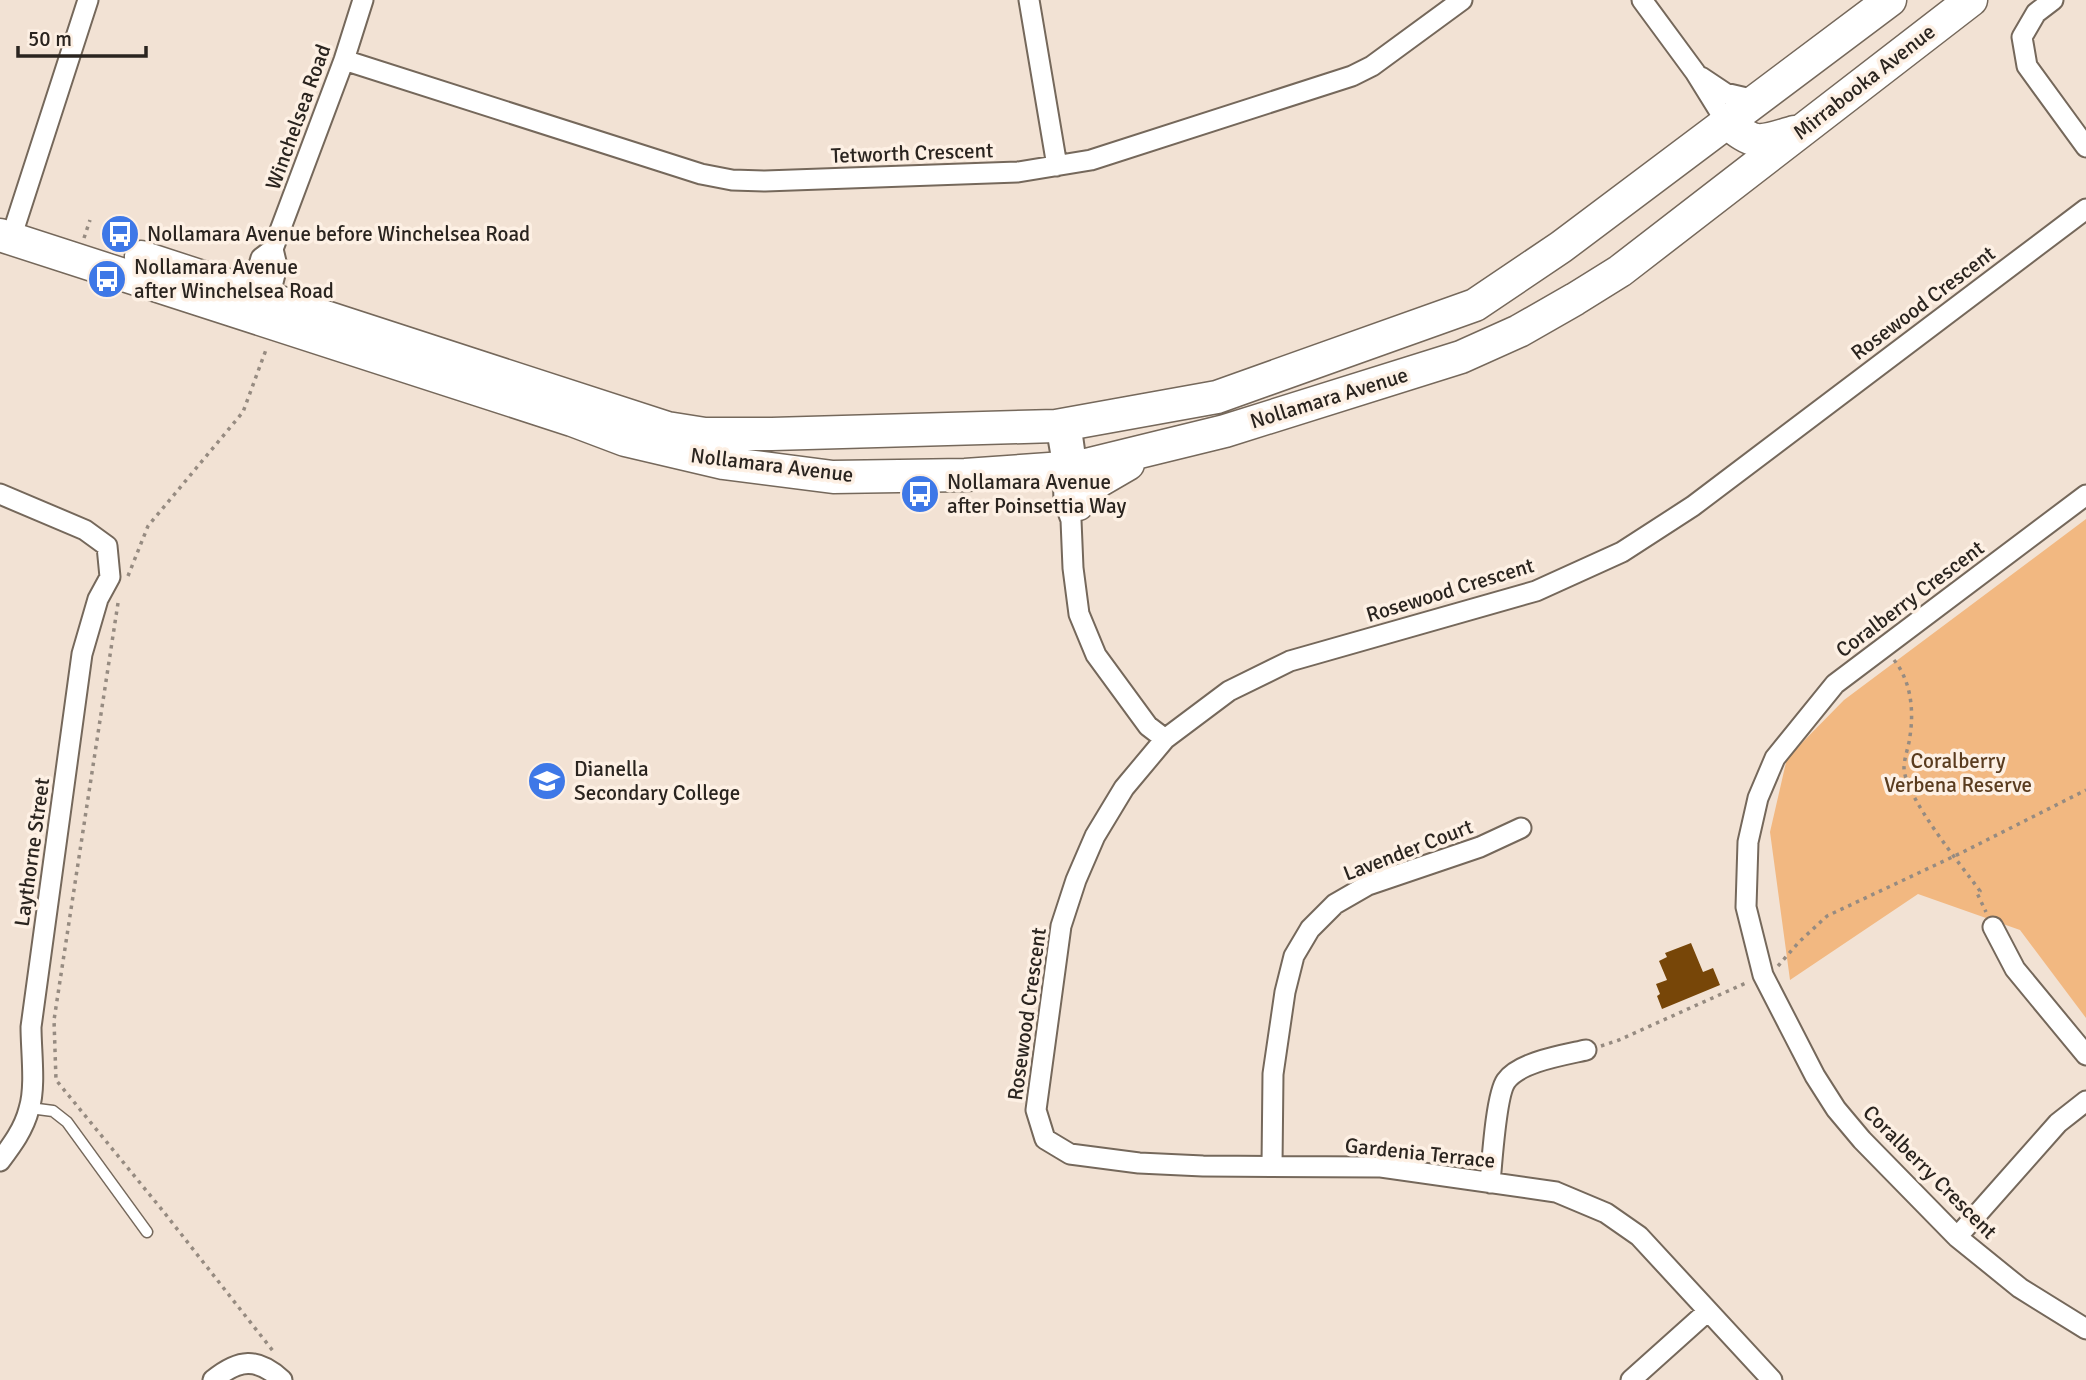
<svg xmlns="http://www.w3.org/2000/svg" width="2086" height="1380" viewBox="0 0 2086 1380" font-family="Signika,sans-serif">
<rect width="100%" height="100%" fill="#f2e2d4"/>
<path fill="#f2b881" d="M2086 519V1018L2020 930 1918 894 1790 980 1770 832 1787 758 1844 700Z"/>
<path fill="#774608" d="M1691 943 1703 972 1713 968 1720 985 1662 1009 1657 996 1660 994 1656 984 1667 980 1659 961 1667 957 1665 953Z"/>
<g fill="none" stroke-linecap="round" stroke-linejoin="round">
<defs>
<path id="lane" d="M30 1108 53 1111 67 1122 147 1232"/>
<path id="street" d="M1029 0 1057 166
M1642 0 1695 72 1726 122
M2053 0 2036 13 2022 37 2027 66 2086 147
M344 60 701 174 732 180 765 181 1018 172 1091 160 1352 76 1372 66 1462 0
M1701 77 1725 93 1755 100
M11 238 88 0
M248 303 261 258 273 249
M267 307 277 266 273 249 344 60 363 0
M1071 425 1078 475
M1056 426 1063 467 1064 501 1071 520 1073 568 1079 614 1096 655 1148 726 1165 739
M0 494 85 530 107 546 110 577 98 599 82 654 31 1027C31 1051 36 1087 29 1109 24 1129 12 1145 0 1161
M2086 495 1835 684 1775 758 1758 798 1748 842 1746 907 1763 975 1815 1076 1836 1109 1862 1140 1957 1237 2020 1288 2086 1329
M1993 927 2015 969 2086 1055
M1272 1165 1273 1074 1285 992 1294 956 1310 929 1335 904 1368 885 1480 847 1521 828
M1490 1183C1492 1162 1496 1095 1506 1081 1519 1062 1564 1055 1586 1050
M1957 1237 2058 1123 2086 1101
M213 1380C239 1359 257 1357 282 1380
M1631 1380 1708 1311
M1772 1380 1639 1236 1606 1213 1556 1192 1381 1167 1203 1166 1139 1163 1070 1154 1045 1139 1036 1110 1061 926 1076 880 1095 836 1124 788 1165 739 1229 691 1290 661 1536 591 1622 552 1693 506 2086 209"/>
<path id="primary" d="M1726 122C1756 146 1758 143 1794 132
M0 235 572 420 625 440 723 463 833 477 965 475 1078 467 1225 431 1461 357 1519 331 1575 299 1620 271 1971 0
M141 257 667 428 705 434H772L1056 426 1217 397 1475 305 1561 247 1890 0
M1078 504 1097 482 1128 464"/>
</defs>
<use href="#lane" stroke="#75685b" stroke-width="13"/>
<use href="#street" stroke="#75685b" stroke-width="23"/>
<use href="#primary" stroke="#75685b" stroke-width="35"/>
<path stroke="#968b81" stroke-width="3.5" stroke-dasharray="3.5 5" stroke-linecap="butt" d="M84 238 90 220
M128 576 148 526 243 412 267 347
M118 603 54 1020 56 1080 163 1211 273 1351
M1894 660C1911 681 1914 710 1910 736 1909 746 1904 758 1904 768 1905 797 1961 865 1980 891L1977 893 1986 912
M1778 966 1799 942 1827 916 1961 853 2086 790
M1601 1046 1619 1040 1748 982"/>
<use href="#lane" stroke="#fff" stroke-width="10"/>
<use href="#street" stroke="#fff" stroke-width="19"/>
<use href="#primary" stroke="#fff" stroke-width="32"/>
</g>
<defs>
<symbol id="bus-disc" viewBox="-11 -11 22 22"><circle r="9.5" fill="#3e78e7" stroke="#fdf0e4"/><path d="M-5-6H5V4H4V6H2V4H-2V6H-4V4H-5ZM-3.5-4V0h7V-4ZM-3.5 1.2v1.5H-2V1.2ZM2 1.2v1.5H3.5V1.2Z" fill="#fff"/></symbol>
<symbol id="school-disc" viewBox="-11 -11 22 22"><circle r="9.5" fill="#3e78e7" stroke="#fdf0e4"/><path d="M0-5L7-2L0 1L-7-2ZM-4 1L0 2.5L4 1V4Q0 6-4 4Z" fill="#fff"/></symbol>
</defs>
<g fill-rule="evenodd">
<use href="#bus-disc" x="98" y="212" width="44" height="44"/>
<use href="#bus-disc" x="85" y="257" width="44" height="44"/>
<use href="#bus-disc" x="898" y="472" width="44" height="44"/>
<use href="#school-disc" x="525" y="759" width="44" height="44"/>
</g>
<g text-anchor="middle" stroke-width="7" stroke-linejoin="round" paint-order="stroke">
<g font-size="21" fill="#2a241f" stroke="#fdf0e4">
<text transform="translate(1864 82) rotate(-38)" y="7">Mirrabooka Avenue</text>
<text transform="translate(298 117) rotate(-70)" y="7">Winchelsea Road</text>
<text transform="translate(912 153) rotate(-2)" y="7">Tetworth Crescent</text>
<text transform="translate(1923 303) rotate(-37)" y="7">Rosewood Crescent</text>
<text transform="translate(1329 398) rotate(-17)" y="7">Nollamara Avenue</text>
<text transform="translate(772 465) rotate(7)" y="7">Nollamara Avenue</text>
<text transform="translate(1450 590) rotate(-17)" y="7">Rosewood Crescent</text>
<text transform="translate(1910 599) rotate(-37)" y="7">Coralberry Crescent</text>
<text transform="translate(1408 850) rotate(-21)" y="7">Lavender Court</text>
<text transform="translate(32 852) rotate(-82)" y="7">Laythorne Street</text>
<text transform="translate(1027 1014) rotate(-82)" y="7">Rosewood Crescent</text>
<text transform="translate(1420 1153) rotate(6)" y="7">Gardenia Terrace</text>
<text transform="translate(1930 1172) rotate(45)" y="7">Coralberry Crescent</text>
</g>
<g font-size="21" fill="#2a241f" stroke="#fdf0e4" text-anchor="start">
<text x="147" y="241">Nollamara Avenue before Winchelsea Road</text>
<text x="134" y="274">Nollamara Avenue<tspan x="134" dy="24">after Winchelsea Road</tspan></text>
<text x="947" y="489">Nollamara Avenue<tspan x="947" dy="24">after Poinsettia Way</tspan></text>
<text x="574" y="776">Dianella<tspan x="574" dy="24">Secondary College</tspan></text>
</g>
<g font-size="21" fill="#5a3c1f" stroke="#fdf0e4">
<text x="1958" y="768">Coralberry<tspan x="1958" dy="24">Verbena Reserve</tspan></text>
</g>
</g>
<path d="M18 46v10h128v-10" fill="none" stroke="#2a241f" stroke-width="3.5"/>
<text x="28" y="46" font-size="21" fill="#2a241f" stroke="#fdf0e4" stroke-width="5" paint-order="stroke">50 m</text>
</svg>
